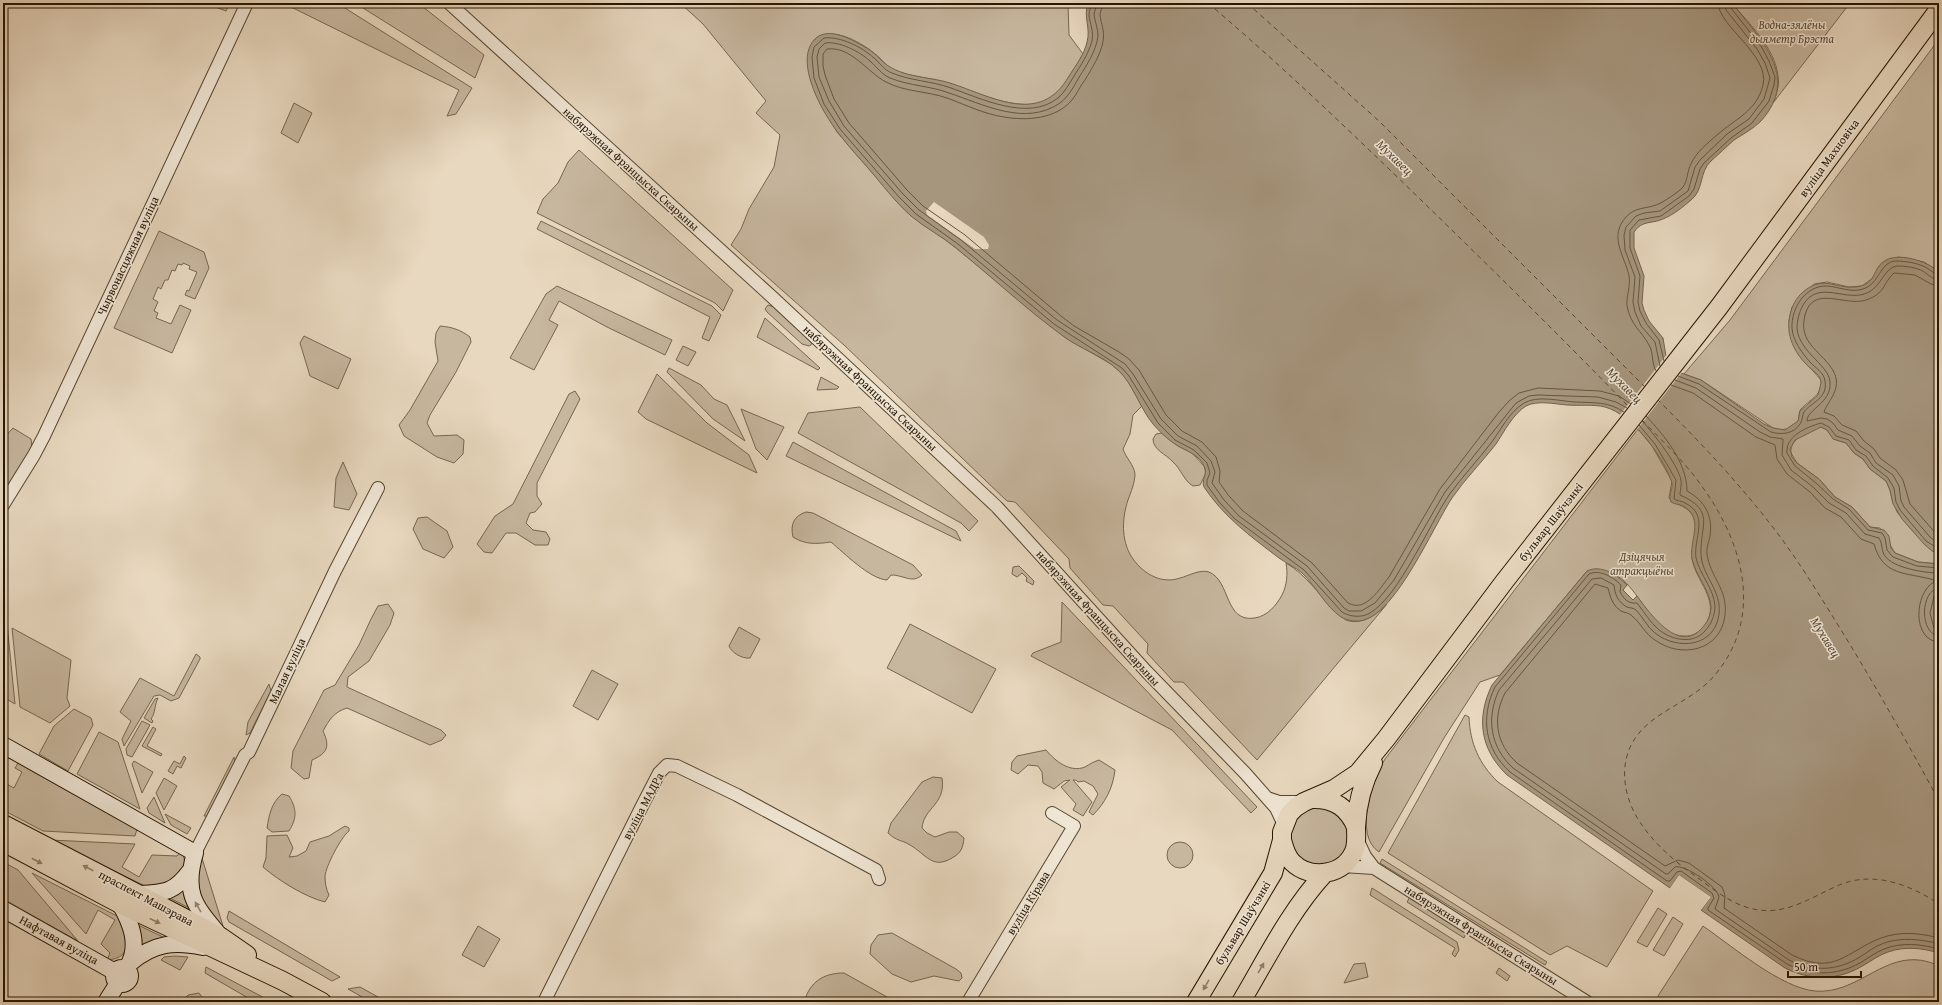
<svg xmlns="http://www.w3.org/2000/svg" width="1942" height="1005" viewBox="0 0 1942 1005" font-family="'Gentium Book Plus',serif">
<rect width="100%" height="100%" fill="#e8d8bf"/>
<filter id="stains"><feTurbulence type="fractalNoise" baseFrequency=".005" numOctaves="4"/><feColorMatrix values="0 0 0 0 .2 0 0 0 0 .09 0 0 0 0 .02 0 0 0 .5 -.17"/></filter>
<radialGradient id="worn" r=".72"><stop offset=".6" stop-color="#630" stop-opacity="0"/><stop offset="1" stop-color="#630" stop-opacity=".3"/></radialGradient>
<path fill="#c7b79f" stroke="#766650" d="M205 3H230L226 11Z
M290 3H337L472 88 456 114 447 116 459 90 287 5Z
M355 3H418L484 55 475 78Z
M680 3H1068L1069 35 1083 54C1076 66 1066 86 1056 95 1028 118 980 93 951 84 932 77 911 78 892 69 885 65 881 58 874 53 859 41 830 25 814 40L815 92 821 105 837 132 905 210 955 247 1052 327 1066 338 1111 364 1119 371 1126 378 1142 406 1133 415 1130 434 1123 449C1126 458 1134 465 1135 474 1135 482 1131 492 1128 500 1122 518 1121 539 1131 556 1141 572 1160 585 1180 578 1188 576 1200 569 1209 572 1231 581 1224 623 1255 618 1267 616 1276 606 1282 595 1287 585 1288 574 1286 563 1307 575 1319 596 1337 612 1340 614 1343 618 1346 620 1362 626 1377 614 1387 604L1257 760 1183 682H1174L1147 653 1148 644 1113 606 1103 605 1070 568 1069 559 1015 502 1007 501 844 345 731 245 741 229 749 209 774 167 780 135 756 113 766 101 703 24Z
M1732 3H1850L1773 103C1776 95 1780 86 1778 76 1775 48 1749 24 1732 3Z
M1939 39V272L1924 262 1898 257 1879 266 1874 277 1862 286 1849 287 1827 282 1814 284 1792 307 1789 321 1798 354 1821 380C1823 395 1810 399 1801 409 1798 413 1800 417 1798 421 1793 430 1781 431 1773 428L1701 380 1684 374 1730 320Z
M294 103 312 113 298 143 281 133Z
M579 150 733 290 723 311 715 303 537 213 543 199 558 183 568 162Z
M541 221 712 306 721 315 709 341 702 338 710 317 537 229Z
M159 231 204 252 209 268 195 299 185 295 187 290 189 291 197 272 189 269 190 266 183 263 182 265 178 264 175 271 172 270 168 280H165L161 289 158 287 153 299 158 302 154 311 158 313 156 318 171 324 180 305 191 310 172 353 114 328Z
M557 286 672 340 665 355 607 327 559 301 549 320 558 325 534 370 510 358 546 294Z
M768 305 774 307 812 342 811 345 809 346 802 344 767 312 765 309Z
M765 318 820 368 818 370 757 337Z
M440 326C452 327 461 330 470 337L471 342 456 372 430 415 427 423 434 436 457 435 464 440 463 454 454 463 437 457 404 436 399 425 410 410 438 361 435 342 436 333Z
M304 336 351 359 338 389 310 376 300 343Z
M683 346 696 352 688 366 676 360Z
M669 368 701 385 714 399 727 405 745 441 713 419 667 372Z
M657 374 707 423 749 455 757 473 646 419 638 412Z
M821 377 839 387 837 389 817 390Z
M575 391 580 399 537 483V496L542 504 535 512 530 513 526 523 533 530 546 532 550 539 548 545H535L516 533H506L492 553 484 552 477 544 495 516 513 504 569 394Z
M860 407 978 521 969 531 961 523 798 433 808 413Z
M741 409 784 427 767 460 756 449Z
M1821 427 1827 430 1836 440 1846 443 1854 453 1863 459 1870 469 1886 481 1890 490 1892 499 1897 512 1911 529 1935 552 1939 553V564L1918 562 1895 553 1880 528 1870 527 1852 507 1835 497 1819 479 1797 463 1791 453C1789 438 1810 431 1821 427Z
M13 428 31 439 32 447 3 496V439Z
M1638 429 1652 446 1672 481 1669 498C1678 507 1688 505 1694 518 1699 530 1691 544 1692 557 1694 581 1722 600 1705 625 1701 631 1695 635 1688 636 1649 639 1642 584 1611 573 1604 570 1594 571 1587 571L1500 675 1480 682 1444 738 1379 852C1353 835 1373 780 1385 759Z
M1162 433 1178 446 1192 453 1204 466 1206 473 1200 485 1193 486C1184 481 1181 469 1173 462 1166 454 1153 450 1153 439L1156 434Z
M793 442 956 531 961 541 786 456Z
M343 462 357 494 349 510 334 507 336 478Z
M806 512 813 513 913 565 922 575C912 584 904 575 891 575L887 580C870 579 844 553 831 542 816 544 806 545 793 537 790 524 794 516 806 512Z
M427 517 447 531 453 547 444 558 423 549 413 529 418 518Z
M3 540C10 548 7 555 3 565Z
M1019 566 1034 581 1033 585 1026 581 1027 578 1022 573 1017 577 1012 574 1013 567Z
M1939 595V630L1934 613Z
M1062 602 1257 807 1251 813 1172 730 1031 656 1033 653 1061 642Z
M388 604 394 613 390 625 369 661 348 677 347 687 441 730 446 735 442 740 430 745 347 708C334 712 329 720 323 731 330 746 328 753 312 760L309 778 304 779 291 768 293 751 324 690 335 685 359 645 371 619 378 606Z
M3 621 7 623 15 704 3 697Z
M910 624 996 669 972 713 887 668Z
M739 627 760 639 750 658C742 659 732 653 729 646Z
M12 628 71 660 67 698 70 706 50 723 20 707Z
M196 654 200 657V659L179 698 171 701 160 695 154 696 124 746 122 739 131 721 120 712 140 678 174 696Z
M592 670 618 684 598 720 573 706Z
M269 684 271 691 250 733 246 735 248 722Z
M158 698C154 706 156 712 151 719L153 721 152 723 144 718 155 699Z
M74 709 91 718 93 725 68 771 39 754 54 726Z
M1465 715 1469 717C1470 743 1479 764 1498 782L1653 891 1607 967 1567 946 1550 955 1388 853Z
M142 721 150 725 132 757 127 755 126 749Z
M153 727 156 729 147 746 162 754 161 756 142 746Z
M99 732 118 742 140 809 77 774Z
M1046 750C1055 761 1070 773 1085 767 1090 764 1093 762 1099 760L1115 770C1113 788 1105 803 1093 815L1089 812 1098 794 1093 786 1084 781 1078 782 1076 780H1073L1092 802 1083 816 1073 810 1076 804 1061 787 1070 780 1064 781 1054 789 1043 783 1042 772 1038 766 1028 765 1018 774 1011 770 1012 762 1017 756Z
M184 756 186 758 181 768 177 766 173 774 168 771 174 761 180 764Z
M234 757 235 763 209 816H204Z
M134 761 153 772 142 793 132 764Z
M18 763 137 829 135 836 43 831 3 810V782L14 788 22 772 15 768Z
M933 777 942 778C946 805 924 807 922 828L927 833 935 837 949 832H957L964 838C963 848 961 853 952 858 932 870 926 854 910 845 900 839 898 842 888 833L891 823 922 782Z
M164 778 177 786 164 810 156 793Z
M282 794 289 796C297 809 297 818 289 831L272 832 267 828C269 816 271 803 282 794Z
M154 797 165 823 149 813 147 808Z
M1290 836a29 29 0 1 1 58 0a29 29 0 1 1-58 0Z
M165 814 191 828 187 834 171 825Z
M345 826 349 828V831C341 837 326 866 325 876 325 883 326 889 329 895L325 902C305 897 278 880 263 867L266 858 267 836 287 835 293 848 289 857 297 856 306 851 310 842 329 836Z
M50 840 135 844 122 867 139 877 152 855 177 856 181 851C190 866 180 875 170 885L147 887Z
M1167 855a13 13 0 1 1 26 0a13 13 0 1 1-26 0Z
M201 855 223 926 215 921 203 910 195 870Z
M1382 859 1547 962 1545 965 1380 863Z
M3 862 18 870 78 941 3 899Z
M32 873 123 919C126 939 134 958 107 960L110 953 101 944 115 920 98 910 86 934Z
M184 885 190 906 189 908 166 896Z
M1372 888 1457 942 1459 950 1455 957 1452 954 1455 948 1370 895Z
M1410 897 1466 933 1464 938 1407 902Z
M1658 908 1667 914 1647 947 1637 942Z
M229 911 340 977 332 981 229 922 227 918Z
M1673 917 1683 924 1664 956 1653 950Z
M140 926 163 937V939L141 949 137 927Z
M478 926 500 939 484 967 462 955Z
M1703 926C1732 946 1781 988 1815 991 1862 995 1889 942 1939 966V1002H1663L1658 996Z
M892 933 956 969 961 973 962 978 959 981 934 976 911 982 892 974 870 954 871 945 878 935Z
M175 956 188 957 180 970 161 960 164 957Z
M1365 963 1368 977 1344 983 1354 964Z
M206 967 272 1002H255L205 973Z
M1499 968 1510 976 1507 981 1496 973Z
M844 973 896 1002H804C810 982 823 973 844 973Z
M360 987 387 1002H371L348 989Z
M199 993 206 1002H181L188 995Z"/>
<path fill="#a6967e" stroke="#73624c" d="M1088 3H1732C1760 39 1801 76 1761 121 1753 129 1743 134 1734 140 1726 147 1719 154 1711 161 1699 172 1704 190 1691 200 1683 207 1673 215 1663 219 1652 224 1642 220 1634 232V248L1644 276 1642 303 1644 310 1649 321 1663 338 1666 356 1681 373 1701 380 1764 424 1773 428 1785 430 1798 421 1800 411 1818 395 1821 383C1821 375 1814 372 1809 367 1795 354 1785 335 1790 315 1792 306 1796 298 1803 292 1825 273 1838 292 1861 286 1876 282 1873 269 1883 262 1897 251 1927 261 1939 272V553L1932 551 1924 544 1902 519 1893 504 1890 490 1886 481 1870 469 1863 459 1854 453 1846 443 1833 439 1827 430 1821 427 1795 440 1790 449 1792 457 1797 463 1819 479 1835 497 1852 507 1870 527 1884 530 1889 536 1891 548 1895 553 1918 562 1939 564V595L1934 613 1939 630V953C1922 948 1905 946 1888 952 1879 955 1871 961 1864 965 1838 981 1811 981 1785 968L1701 910 1711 897 1679 875 1670 888 1507 775C1480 749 1476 718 1492 685L1587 571C1601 564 1617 575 1627 585L1623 590 1633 600 1637 596C1649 612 1678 654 1701 629 1707 623 1711 616 1711 607 1710 590 1696 576 1692 559 1689 541 1704 520 1685 507 1681 504 1676 505 1671 502 1667 494 1675 488 1671 480 1661 454 1633 415 1605 407 1593 404 1580 406 1567 405 1555 404 1537 400 1526 406 1513 414 1504 432 1496 444 1482 462 1465 479 1452 498 1433 527 1397 611 1364 620 1357 622 1347 621 1341 617 1325 606 1316 586 1302 573 1295 567 1286 563 1279 558 1250 536 1224 517 1204 487 1201 480 1207 475 1205 468 1200 454 1185 451 1175 444 1167 439 1159 431 1153 424 1139 407 1134 385 1118 370 1102 355 1080 349 1063 336 1026 309 992 277 956 248 942 236 925 228 911 216 895 202 882 184 868 168 854 152 839 136 828 118 816 99 796 58 815 39 825 29 841 35 852 40 863 46 872 50 880 59 898 78 927 76 950 83 991 96 1040 127 1069 76 1076 65 1084 55 1087 42 1091 28 1083 17 1088 3Z"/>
<path fill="#e8d8bf" d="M934 202 984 237 989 245 988 249H975L927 215 926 211Z
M1668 353 1670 360 1678 369 1683 371 1636 431 1619 416Z
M1679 875 1711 897 1701 910 1699 909 1708 897 1680 877 1671 889 1670 888Z"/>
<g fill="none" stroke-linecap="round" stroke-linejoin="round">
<path stroke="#66563f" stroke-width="1" d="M1092 3C1091 7 1089 10 1089 15 1090 24 1094 32 1092 41 1088 55 1081 65 1074 76 1069 84 1065 92 1058 98 1028 122 980 98 951 88 932 81 911 81 892 73 884 70 880 63 874 58 862 47 840 36 824 38L814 47 812 57 814 78 824 104 840 129 899 197 916 214 958 244 1054 324 1122 368 1129 376 1158 423 1175 440 1194 450 1207 463 1210 473 1207 480V485L1220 503 1235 519 1304 570 1342 612C1350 617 1362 618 1370 613 1399 596 1429 525 1449 495 1462 477 1478 460 1491 443 1501 430 1509 412 1524 403 1538 395 1559 401 1575 402 1593 403 1608 401 1624 412
M1097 3C1097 7 1094 11 1094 15 1095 22 1098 28 1098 36 1096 52 1086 66 1078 79 1073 88 1068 97 1060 103 1025 127 983 104 949 93 931 86 910 86 890 78 881 74 877 67 870 61 859 51 839 41 825 43L819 49 817 57 819 77 829 101 844 126 903 194 919 210 961 240 1057 320 1125 364 1133 374 1161 419 1178 436 1197 446 1211 461 1215 472 1212 483 1224 500 1239 516 1307 566 1344 608 1349 611H1361L1375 603 1394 580 1445 492 1516 403 1529 396 1538 395 1598 397 1616 402 1627 408
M1103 3C1103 7 1100 11 1100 15 1101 24 1105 31 1103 42 1100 56 1092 68 1085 80 1080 86 1077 94 1072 100 1056 119 1027 121 1004 117 984 114 966 105 947 98 927 91 905 92 886 82 867 72 851 46 827 49L823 54V66L825 75 834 99 849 123 907 190 923 206 965 235 1061 316 1074 326 1119 352 1129 359 1139 370 1166 415 1182 431 1202 442 1216 457 1220 471 1219 482 1229 496 1243 511 1312 563 1348 603C1366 613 1380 588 1389 577L1440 489 1499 412 1510 400 1519 393 1538 388 1600 391 1619 396 1631 404
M1939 280C1931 279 1927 273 1921 270 1914 267 1904 266 1897 266 1885 267 1881 286 1869 292 1847 304 1819 278 1803 305 1799 312 1797 321 1797 329 1800 353 1829 365 1830 382 1832 403 1807 409 1807 421L1821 418 1827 419 1833 423 1838 430 1852 436 1860 446 1870 453 1876 463 1893 475 1899 486 1901 501 1904 507 1930 537 1939 544
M1939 286 1931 284 1915 275 1894 273C1883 283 1885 294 1866 300 1845 307 1813 284 1805 315 1803 324 1803 331 1807 339 1816 355 1840 367 1836 387 1834 397 1826 405 1824 412L1834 416 1842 425 1856 431 1864 441 1874 449 1880 458 1896 470 1903 480 1910 504 1939 537
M1664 361 1659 340 1646 323 1640 311 1638 302 1640 276 1630 248V230L1639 220 1661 216 1689 196 1694 189 1700 169 1704 163 1731 138 1752 123 1769 101 1774 85 1775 77 1769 61 1761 46 1730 7 1729 3
M1660 366 1655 342 1641 326 1635 312 1633 302 1635 277 1625 250 1624 235 1626 227 1636 216 1644 213 1660 211 1688 191 1695 167 1700 160 1727 134 1749 119 1764 99 1770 78 1765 63 1757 49 1726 10 1724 3
M1656 371C1651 363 1654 353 1649 345 1641 330 1631 326 1627 306 1626 296 1631 286 1629 276 1625 256 1608 237 1626 217 1635 207 1645 209 1656 205 1661 204 1680 191 1683 187 1688 180 1687 171 1691 164 1696 152 1708 143 1717 135 1735 119 1757 111 1763 85 1770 55 1719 27 1718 3
M1678 376 1699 384 1771 432C1781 435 1794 434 1800 424 1803 420 1802 415 1804 412 1811 402 1828 399 1825 381 1824 372 1815 368 1810 362 1802 353 1793 341 1792 328 1791 308 1806 285 1827 286 1840 287 1851 293 1863 289 1880 284 1879 262 1896 261 1905 261 1916 263 1923 266 1929 268 1933 274 1939 275
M1675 380 1696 388 1760 432 1770 437 1783 439 1782 455 1791 470 1813 487 1829 503 1846 513 1865 534 1879 538C1883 544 1881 551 1885 556 1893 568 1925 573 1939 573
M1671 385 1693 393 1756 437 1775 445 1777 459 1787 474 1810 492 1825 508 1841 517 1861 539 1874 544C1883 577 1907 572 1934 580V582C1914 593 1912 641 1939 642
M1646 416C1665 436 1687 463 1687 491 1705 501 1713 516 1710 536 1709 542 1706 548 1707 554 1710 577 1728 589 1725 615 1721 651 1681 659 1655 640 1645 634 1641 623 1632 616 1630 613 1625 613 1621 611 1613 606 1610 597 1608 588L1595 584 1505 693C1492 718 1496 744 1517 763L1665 866 1678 860 1689 863 1722 887 1725 895 1724 908 1792 955C1835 976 1845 952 1881 938 1900 931 1920 933 1939 938
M1642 421C1654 434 1677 463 1681 480 1682 485 1680 490 1680 495 1716 511 1700 525 1701 553 1701 575 1722 590 1719 614 1715 647 1678 651 1655 633 1647 627 1643 617 1636 610 1634 608 1630 608 1627 607 1618 602 1615 595 1614 585L1601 578 1592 579 1499 690C1486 718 1490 747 1513 768L1666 874H1668L1675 867C1685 864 1718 887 1719 897L1715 909 1789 960C1813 972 1837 971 1860 957 1868 952 1875 946 1884 943 1902 937 1921 939 1939 944
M1639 425 1655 444 1676 480 1674 499C1677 501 1682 501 1685 503 1710 515 1693 539 1696 558 1700 575 1714 589 1715 606 1715 616 1711 624 1705 631 1693 645 1671 640 1658 629 1650 622 1644 612 1637 603 1628 604 1624 599 1620 592L1621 585C1613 577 1600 569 1589 574L1495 687C1480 718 1485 749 1510 772L1667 881H1670L1677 872 1681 871 1712 893 1714 898 1708 908V910L1787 964C1812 976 1836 976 1860 963 1868 958 1876 952 1884 949 1902 942 1921 944 1939 949
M1939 549 1926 541 1900 510 1896 502 1894 488 1888 478 1873 466 1866 456 1856 450 1849 440 1836 436 1829 427 1821 423C1807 427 1785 436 1787 453L1795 466 1816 483 1833 499 1849 509 1868 530 1882 533 1885 538 1887 550 1893 557 1917 566 1939 568
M1939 588C1920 590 1919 634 1939 636
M1939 593 1934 596 1930 613 1934 628 1939 631"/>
<path stroke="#594932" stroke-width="1" stroke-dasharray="5 4" stroke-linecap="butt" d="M1208 3C1282 66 1352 133 1421 200 1491 268 1561 337 1629 407
M1247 3 1379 121 1645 387
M1657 399C1699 441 1739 483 1775 530 1798 560 1818 593 1838 625 1874 683 1907 742 1939 801
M1642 420C1662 441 1684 461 1701 485 1743 542 1765 617 1714 676 1691 703 1652 711 1634 740 1620 762 1623 790 1634 812 1647 837 1671 859 1694 875 1713 889 1734 907 1759 910 1788 914 1812 897 1837 886 1872 870 1909 884 1939 904"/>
<defs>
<path id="street" d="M449 3 771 296 997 507 1146 671 1245 773 1276 808 1284 825
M3 505 34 455 44 436 247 3
M1267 798 1279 802H1304
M1357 839 1365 856 1374 868 1587 1002
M195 853 245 755 249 752 335 571 378 488
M1342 866 1374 868
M544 1002 641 808 659 773 667 765 677 766 737 795 876 870 879 879
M968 1002 1074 826 1052 813"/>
<path id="secondary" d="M3 745 195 853C183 894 195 906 220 936
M139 894C164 893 174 893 190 871
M120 904C131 923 140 945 128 966
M3 909 115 972
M130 963C154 943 174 941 203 947
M114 976a8 8 0 1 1 16 0a8 8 0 1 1-16 0Z
M106 1002 118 983"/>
<path id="primary" d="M1314 799C1335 799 1348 808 1356 827
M3 824 221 937 247 955
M1282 840C1284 848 1286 856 1292 862 1311 881 1346 875 1355 849 1357 841 1356 835 1356 827 1357 805 1363 782 1373 763
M3 842 120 904 283 981 322 1002
M1196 1002 1273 873 1282 840V832L1289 814 1296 807 1304 802 1334 789 1358 773 1386 739 1504 582 1719 307 1939 9
M1241 1002C1267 958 1290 911 1324 874"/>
</defs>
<use href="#street" stroke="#564630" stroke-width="14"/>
<use href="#secondary" stroke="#261500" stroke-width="18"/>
<use href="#primary" stroke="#261500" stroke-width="20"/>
<use href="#street" stroke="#f0e6d5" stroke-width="12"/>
<use href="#secondary" stroke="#f0e6d5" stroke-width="16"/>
<use href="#primary" stroke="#e8d8bf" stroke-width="18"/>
</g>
<defs><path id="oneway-solid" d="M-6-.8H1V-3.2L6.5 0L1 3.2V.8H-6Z"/></defs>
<g fill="#918069">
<use href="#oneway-solid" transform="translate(37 861) rotate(28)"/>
<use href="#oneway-solid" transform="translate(88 868) rotate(-153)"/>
<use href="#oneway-solid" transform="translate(155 921) rotate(26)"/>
<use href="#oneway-solid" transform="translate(1261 968) rotate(-60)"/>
<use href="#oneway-solid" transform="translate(1206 985) rotate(120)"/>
</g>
<use fill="#958875" href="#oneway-solid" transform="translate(198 907) rotate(-120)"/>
<g text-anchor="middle" stroke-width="3" stroke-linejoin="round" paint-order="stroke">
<g font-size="12" font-style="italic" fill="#564630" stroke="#f0e6d5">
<text x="1792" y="29">Водна-зялёны<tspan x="1792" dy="14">дыяметр Брэста</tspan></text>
<text x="1642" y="561">Дзіцячыя<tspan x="1642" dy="14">атракцыёны</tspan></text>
</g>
<g font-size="12" fill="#261500" stroke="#f0e6d5">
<text transform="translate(1829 158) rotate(-54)" y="4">вуліца Махновіча</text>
<text transform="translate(631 169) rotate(42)" y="4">набярэжная Францыска Скарыны</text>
<text transform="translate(128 256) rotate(-65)" y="4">Чырвонасцяжная вуліца</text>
<text transform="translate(870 388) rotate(43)" y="4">набярэжная Францыска Скарыны</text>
<text transform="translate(1551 522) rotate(-52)" y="4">бульвар Шаўчэнкі</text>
<text transform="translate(1098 618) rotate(48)" y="4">набярэжная Францыска Скарыны</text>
<text transform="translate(287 671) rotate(-65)" y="4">Малая вуліца</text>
<text transform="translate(643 806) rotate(-62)" y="4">вуліца МАДРа</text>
<text transform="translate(146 898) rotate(28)" y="4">праспект Машэрава</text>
<text transform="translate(1028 903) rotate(-59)" y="4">вуліца Кірава</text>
<text transform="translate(1243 923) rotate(-59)" y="4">бульвар Шаўчэнкі</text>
<text transform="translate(1481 935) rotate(32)" y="4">набярэжная Францыска Скарыны</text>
<text transform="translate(59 940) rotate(29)" y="4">Нафтавая вуліца</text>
</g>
<g font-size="13" font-style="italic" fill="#594932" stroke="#f0e6d5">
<text transform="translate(1395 157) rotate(44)" y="5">Мухавец</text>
<text transform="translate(1625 385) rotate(45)" y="5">Мухавец</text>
<text transform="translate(1826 637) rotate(58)" y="5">Мухавец</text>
</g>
</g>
<rect width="1942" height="1005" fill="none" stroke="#e8d8bf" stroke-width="16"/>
<rect x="4" y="4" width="1934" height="997" fill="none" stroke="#261500" stroke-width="2"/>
<rect x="8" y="8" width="1926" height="989" fill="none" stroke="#261500"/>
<path d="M1788 971v6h73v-6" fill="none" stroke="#261500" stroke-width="2"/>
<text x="1794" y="971" font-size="12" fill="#261500" stroke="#f0e6d5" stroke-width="3" paint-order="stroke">50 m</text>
<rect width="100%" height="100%" filter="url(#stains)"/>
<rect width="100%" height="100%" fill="url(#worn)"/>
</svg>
